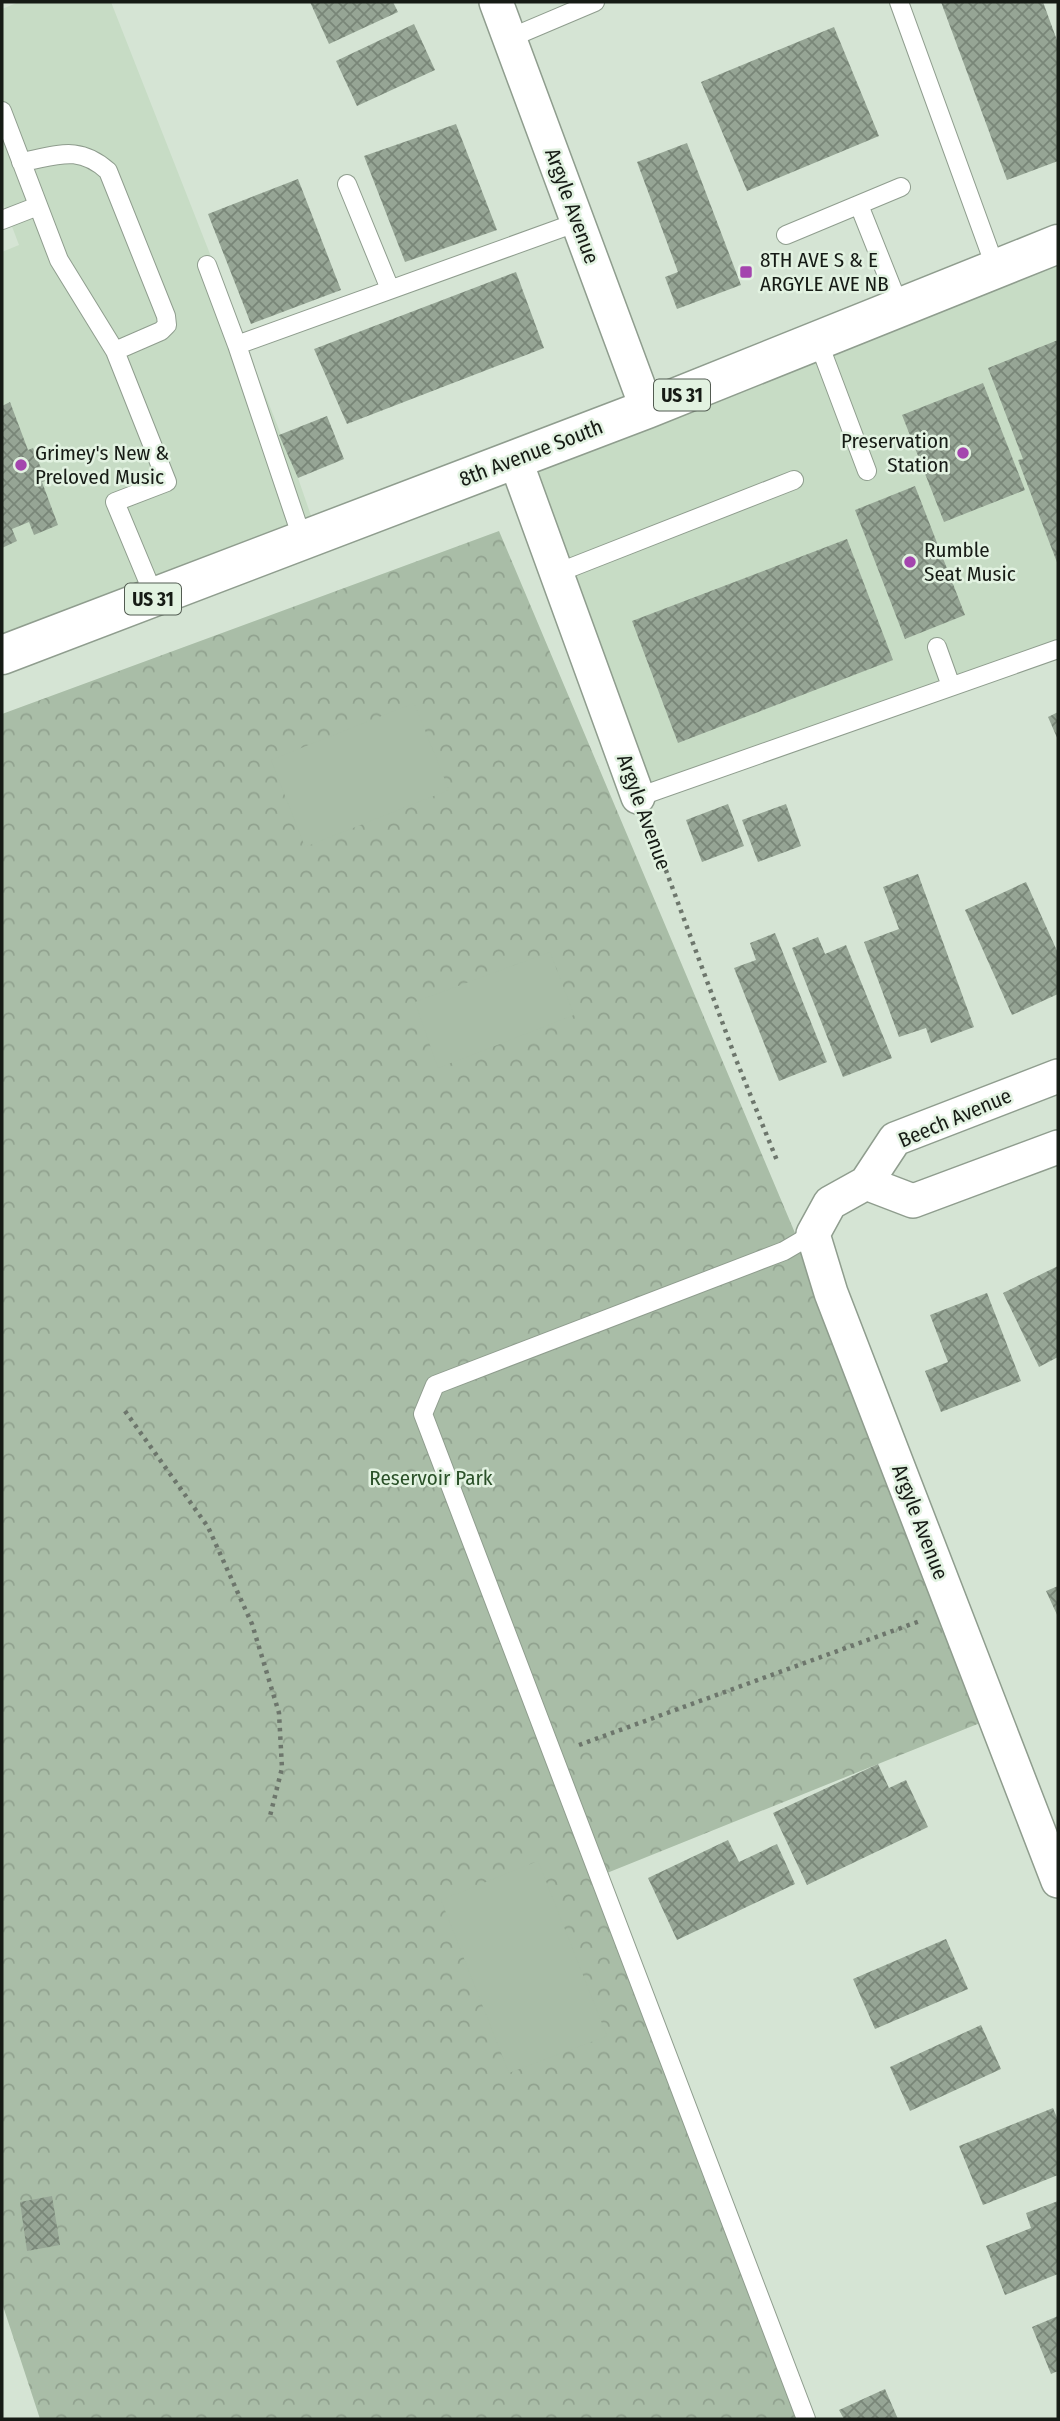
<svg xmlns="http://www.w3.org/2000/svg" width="1060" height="2421" viewBox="0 0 1060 2421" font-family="'Fira Sans Condensed',sans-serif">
<defs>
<pattern id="park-crowns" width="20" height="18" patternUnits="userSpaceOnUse" patternTransform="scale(1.75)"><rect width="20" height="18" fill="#a9bda7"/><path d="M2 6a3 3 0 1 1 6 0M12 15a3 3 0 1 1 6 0" fill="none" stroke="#91a28f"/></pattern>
<pattern id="building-cross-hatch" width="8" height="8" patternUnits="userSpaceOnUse" patternTransform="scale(1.75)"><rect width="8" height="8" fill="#96a595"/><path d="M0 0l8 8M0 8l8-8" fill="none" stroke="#798678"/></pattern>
</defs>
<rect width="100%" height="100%" fill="#d5e4d4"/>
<path fill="#c7dcc5" d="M19 2H111L298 478 318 536 2 652V252L19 245 2 200V9Z
M1058 244V649L638 797 515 459Z"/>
<path fill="url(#park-crowns)" d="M499 531 954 1610 995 1717 597 1877 806 2419H40L2 2303V714Z"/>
<path fill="#a9bda7" d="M414 703 449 790 305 847 271 760Z
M550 952 574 1015 438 1068 415 1002Z
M538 1861 607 2036 509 2073 441 1900Z"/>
<path fill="url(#building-cross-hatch)" d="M310 2H393L398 12 329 44Z
M941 2H1043L1058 43V161L1007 180Z
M414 24 435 70 357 106 336 61Z
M834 27 879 136 747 191 701 82Z
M456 124 497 230 405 262 364 156Z
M687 143 741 285 677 309 665 277 678 272 637 162Z
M298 179 341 290 251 324 208 214Z
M516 272 544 348 347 424 314 349Z
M1058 340V565L1018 460 1023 459 988 368Z
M983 383 1025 490 944 522 902 415Z
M10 402 28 450 33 448 46 481 42 482 58 525 34 535 29 522 12 529 17 541 2 548V406Z
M327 416 344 459 298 478 279 435Z
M915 486 965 615 905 639 855 510Z
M847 539 893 660 678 743 632 621Z
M1058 712V740L1048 717Z
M728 804 744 846 702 862 686 820Z
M786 804 801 846 758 862 742 820Z
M918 874 974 1027 931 1043 926 1028 899 1037 864 942 899 929 883 887Z
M1026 882 1058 953V994L1012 1015 965 910Z
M775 933 827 1062 779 1081 734 968 756 960 750 943Z
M818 937 825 954 846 945 892 1058 843 1077 792 948Z
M1058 1266V1357L1039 1367 1003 1293Z
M987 1293 1021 1381 941 1412 925 1371 948 1362 930 1315Z
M1058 1586V1617L1046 1591Z
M878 1764 889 1788 906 1780 928 1827 807 1885 773 1813Z
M728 1840 739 1862 777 1844 795 1884 677 1940 648 1878Z
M946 1939 968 1989 875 2029 853 1979Z
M981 2025 1001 2069 910 2111 890 2067Z
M1053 2108 1058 2120V2175L983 2205 959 2146Z
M52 2196 60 2245 27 2251 20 2202Z
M1058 2201V2274L1005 2295 986 2246 1031 2228 1026 2213Z
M1058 2316V2371L1051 2374 1032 2327Z
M885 2389 898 2419H844L839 2410Z"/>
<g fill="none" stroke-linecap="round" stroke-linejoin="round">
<defs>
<path id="service" d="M899 2 996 269
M510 38 595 2
M2 111 59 260 115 351 167 482 115 502 155 598
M21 162C57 156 78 144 108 171L166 316 167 325 161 331 115 351
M347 184 390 289
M859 205 900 308
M2 220 38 206
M786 235 901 187
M207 265 237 345
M818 341 867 471
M303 541 237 345 578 222
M557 573 794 480
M937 647 951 686
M638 797 1058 649
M806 2419 423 1414 435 1385 784 1251 813 1234"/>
<path id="minor" d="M496 2 647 409
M515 459 638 797
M1058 1076 895 1139 866 1183 913 1201 1058 1147
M866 1183 830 1203 813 1234 831 1293 1058 1881"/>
<path id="primary" d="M2 655 647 409 1058 244"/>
</defs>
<use href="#service" stroke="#8f9d8e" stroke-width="20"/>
<use href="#minor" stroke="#8f9d8e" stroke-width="36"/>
<use href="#primary" stroke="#8f9d8e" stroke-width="41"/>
<path stroke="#6d766c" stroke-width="4.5" stroke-dasharray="3.5 5" stroke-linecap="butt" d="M651 830 737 1062 778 1163
M125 1411 208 1527 252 1624 279 1713 282 1768 270 1816
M579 1745 920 1621"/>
<use href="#service" stroke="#fff" stroke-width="18"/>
<use href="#minor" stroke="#fff" stroke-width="33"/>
<use href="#primary" stroke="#fff" stroke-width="38"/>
</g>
<g fill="#a445ae" stroke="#e2f2e1" stroke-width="2.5">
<rect x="739" y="265" width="14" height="14" rx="3.5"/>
<circle cx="963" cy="453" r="7"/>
<circle cx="21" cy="465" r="7"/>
<circle cx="910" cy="562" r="7"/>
</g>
<g text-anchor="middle" stroke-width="5" stroke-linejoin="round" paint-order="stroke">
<g fill="#e2f2e1" stroke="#535c52" stroke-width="2">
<rect x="654" y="379.5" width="56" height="31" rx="5"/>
<rect x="125" y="583.5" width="56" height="31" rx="5"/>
</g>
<g font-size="19" font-weight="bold" fill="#161b15">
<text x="682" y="402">US 31</text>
<text x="153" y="606">US 31</text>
</g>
<g font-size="21" fill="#161b15" stroke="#e2f2e1">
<text transform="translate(572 206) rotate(70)" y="7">Argyle Avenue</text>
<text transform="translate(531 453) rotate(-21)" y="7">8th Avenue South</text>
<text transform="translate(644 812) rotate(70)" y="7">Argyle Avenue</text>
<text transform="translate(955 1118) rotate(-23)" y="7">Beech Avenue</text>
<text transform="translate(920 1522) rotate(69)" y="7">Argyle Avenue</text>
</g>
<g font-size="21" fill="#161b15" stroke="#e2f2e1" text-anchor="start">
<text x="760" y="267">8TH AVE S &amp; E<tspan x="760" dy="24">ARGYLE AVE NB</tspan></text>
<text x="949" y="448" text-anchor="end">Preservation<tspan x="949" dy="24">Station</tspan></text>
<text x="35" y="460">Grimey's New &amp;<tspan x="35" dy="24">Preloved Music</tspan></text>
<text x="924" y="557">Rumble<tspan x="924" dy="24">Seat Music</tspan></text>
</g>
<g font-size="21" fill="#2a5028" stroke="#e2f2e1">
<text x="431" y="1485">Reservoir Park</text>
</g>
</g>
<rect width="1060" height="2421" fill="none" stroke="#161b15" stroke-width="7"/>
</svg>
